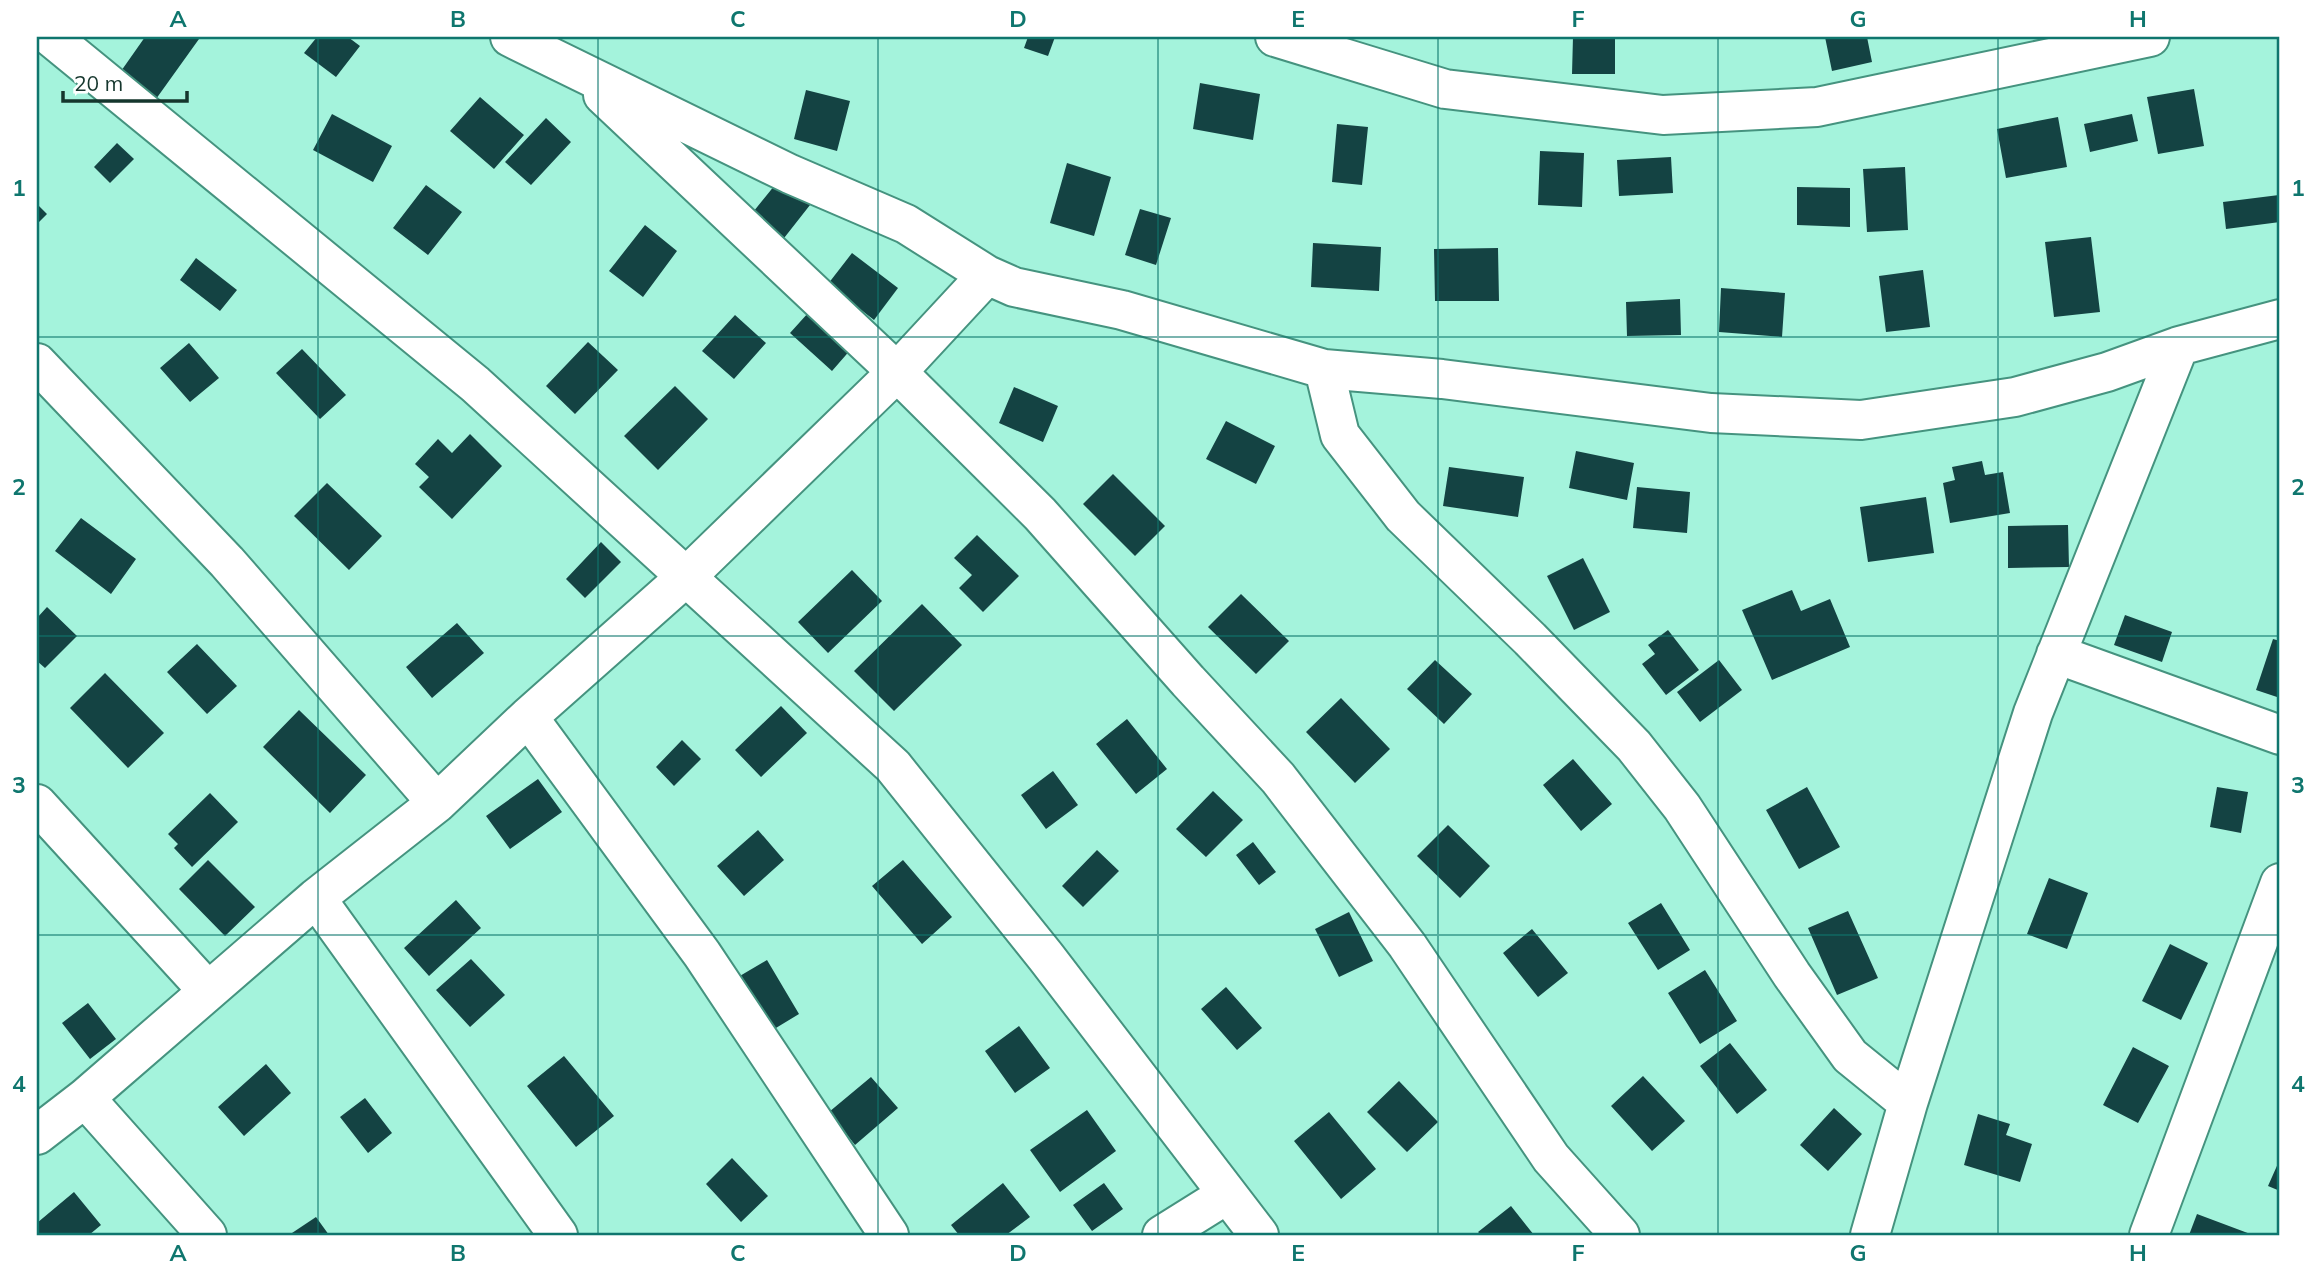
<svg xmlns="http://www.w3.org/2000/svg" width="2317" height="1272" viewBox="0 0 2317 1272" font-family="Mulish,sans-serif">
<rect width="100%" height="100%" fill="#a4f3dc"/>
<path fill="#144343" d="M145 37H195L199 39 156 99 119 74Z
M317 37H348L360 46 336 77 304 53Z
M1028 37H1055L1048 56 1024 48Z
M1573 37H1615V74H1572Z
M1825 37H1867L1872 62 1832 71Z
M1200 83 1260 94 1253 140 1193 129Z
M2194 89 2204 146 2158 154 2147 97Z
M806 90 850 101 837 151 794 139Z
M480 97 524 135 494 169 450 131Z
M332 114 392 146 373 182 313 150Z
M2132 114 2138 141 2090 152 2084 124Z
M2058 117 2067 167 2006 178 1997 129Z
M546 118 571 142 531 185 505 162Z
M1337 124 1368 127 1362 185 1332 182Z
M117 143 134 159 110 183 94 167Z
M1540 151 1584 153 1582 207 1538 205Z
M1671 157 1673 193 1619 196 1617 160Z
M1067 163 1111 177 1094 236 1050 223Z
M1905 167 1908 230 1867 232 1863 169Z
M779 180 810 205 777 247 745 222Z
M426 185 462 212 428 255 393 228Z
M1797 187 1850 188V227L1797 225Z
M2279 195 2280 222 2226 229 2223 202Z
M37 204 47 214 37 224Z
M1140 209 1171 218 1156 265 1125 255Z
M645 225 677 251 643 297 609 271Z
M2091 237 2100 312 2054 317 2045 242Z
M1313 243 1381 247 1379 291 1311 287Z
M1498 248 1499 301H1435L1434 249Z
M852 253 898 288 874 320 828 284Z
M196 258 237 290 220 311 180 280Z
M1923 270 1930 327 1886 332 1879 276Z
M1721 288 1785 293 1782 337 1719 332Z
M1680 299 1681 335 1627 336 1626 302Z
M818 302 859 340 832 371 790 333Z
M735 315 766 343 734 379 702 351Z
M588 342 618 370 575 414 546 386Z
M189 343 219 378 190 402 160 368Z
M302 349 346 395 320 419 276 373Z
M675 386 708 419 658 470 624 436Z
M1014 387 1058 406 1043 442 999 423Z
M1226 421 1275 446 1256 484 1206 459Z
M470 434 502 466 452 519 419 487 429 477 415 464 438 439 452 453Z
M1576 451 1634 463 1627 500 1569 488Z
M1982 461 1985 475 2003 472 2010 513 1950 523 1943 483 1955 480 1952 467Z
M1449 467 1524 477 1518 517 1443 506Z
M1113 474 1165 526 1135 556 1083 504Z
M327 483 382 536 349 570 294 516Z
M1637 487 1690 492 1687 533 1633 528Z
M1926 497 1934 553 1868 562 1860 507Z
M81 518 136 559 111 594 55 551Z
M2068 525 2069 567 2008 568V526Z
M977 535 1019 576 983 612 959 588 972 575 954 558Z
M601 542 621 562 585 598 566 579Z
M1583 558 1610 612 1574 630 1547 576Z
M852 570 882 601 828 653 798 622Z
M1792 590 1801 611 1830 599 1850 647 1772 680 1742 610Z
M1241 594 1289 641 1256 674 1208 627Z
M922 604 962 645 894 711 854 671Z
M47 607 77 636 45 668 37 661V618Z
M2125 615 2172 632 2162 662 2114 645Z
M457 623 484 653 432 698 406 667Z
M1668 630 1699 670 1666 695 1642 664 1655 654 1648 645Z
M2273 639 2280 641V698L2256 690Z
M197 644 237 686 207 714 167 672Z
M1435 660 1472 694 1444 724 1407 689Z
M1719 660 1742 690 1700 722 1677 692Z
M105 673 164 733 128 768 70 708Z
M1341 698 1390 749 1355 783 1306 732Z
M781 706 807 733 761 777 735 750Z
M299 710 366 775 330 813 263 747Z
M1127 719 1167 769 1136 794 1096 744Z
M682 740 701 759 674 786 656 767Z
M1573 759 1612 804 1581 831 1543 785Z
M1053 771 1078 805 1046 829 1021 795Z
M538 779 562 812 510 849 486 816Z
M1807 787 1840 847 1799 869 1766 810Z
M2217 787 2248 792 2241 833 2210 827Z
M1213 791 1243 820 1206 857 1176 829Z
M210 793 238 822 192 867 174 848 178 844 168 834Z
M1448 825 1490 866 1460 898 1417 856Z
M758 830 784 860 744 896 717 866Z
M1253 842 1276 872 1259 885 1236 855Z
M1097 850 1119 871 1083 907 1062 886Z
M208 860 255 907 225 936 179 889Z
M903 860 952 917 922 944 872 886Z
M2049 878 2088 893 2067 949 2027 934Z
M456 900 481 928 429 976 404 948Z
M1661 903 1690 950 1658 970 1628 923Z
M1848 911 1878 978 1837 995 1808 928Z
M1349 912 1373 961 1339 977 1315 929Z
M1532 929 1568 973 1538 997 1503 953Z
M2170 944 2208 963 2181 1020 2142 1001Z
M471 959 505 995 470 1027 436 990Z
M767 960 799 1014 766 1034 733 980Z
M1705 970 1737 1021 1700 1044 1668 993Z
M1226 987 1262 1028 1237 1050 1201 1009Z
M88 1003 116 1039 90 1059 62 1023Z
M1019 1026 1050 1068 1015 1093 985 1051Z
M1730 1043 1767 1090 1737 1114 1700 1066Z
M2133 1047 2169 1066 2138 1123 2103 1105Z
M564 1056 614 1116 576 1147 527 1086Z
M266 1064 291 1093 244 1136 218 1107Z
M1643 1076 1685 1121 1652 1151 1611 1106Z
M871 1077 898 1108 855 1145 829 1112Z
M1399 1081 1438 1122 1407 1152 1367 1112Z
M365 1098 392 1133 368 1153 340 1117Z
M1834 1108 1862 1134 1828 1171 1800 1145Z
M1087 1110 1116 1151 1060 1192 1030 1150Z
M1329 1112 1376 1169 1341 1199 1294 1141Z
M1978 1114 2010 1124 2006 1135 2032 1144 2020 1182 1964 1165Z
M732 1158 768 1196 741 1222 706 1184Z
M2280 1159V1191L2268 1186Z
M1003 1183 1030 1217 1006 1235H959L951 1225Z
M1104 1183 1123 1209 1092 1231 1073 1205Z
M74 1192 101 1225 89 1235H37V1223Z
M1511 1206 1534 1235H1481L1478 1232Z
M2197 1214 2253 1235H2189Z
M316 1217 329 1235H289Z"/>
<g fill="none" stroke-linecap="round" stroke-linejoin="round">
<defs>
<path id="minor" d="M51 37 475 384 893 766 1046 957 1259 1235
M510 37 790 174 906 224 987 275 1014 287 1122 310 1324 369 1442 379 1711 413 1861 420 2015 397 2107 372 2179 346 2280 319
M1275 37 1445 89 1663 115 1817 107 2150 37
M603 95 897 372 1040 514 1188 681 1278 778 1407 945 1551 1158 1620 1235
M37 363 227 562 437 803
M1324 369 1340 435 1403 516 1530 639 1634 746 1682 807 1792 975 1850 1056 1908 1103
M2056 654 2280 735
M528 717 702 954 889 1235
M37 804 208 991
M316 898 558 1235
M85 1098 207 1235
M37 1135 85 1098 316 898 437 803 528 717 687 576 897 372 987 275
M1162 1235 1226 1195
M1870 1235 1908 1103 2033 713 2179 346
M2149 1235 2280 883"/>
</defs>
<use href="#minor" stroke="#45937f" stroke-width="42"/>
<use href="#minor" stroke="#fff" stroke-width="38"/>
</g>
<path fill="none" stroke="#0f766e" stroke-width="2" stroke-opacity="0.55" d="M318 37V1235M598 37V1235M878 37V1235M1158 37V1235M1438 37V1235M1718 37V1235M1998 37V1235M37 337H2280M37 636H2280M37 935H2280"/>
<rect width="2317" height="1272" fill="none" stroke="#ffffff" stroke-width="77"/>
<path d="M63 91v10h124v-10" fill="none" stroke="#15362d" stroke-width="3.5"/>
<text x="74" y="91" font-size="21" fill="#15362d" stroke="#ffffff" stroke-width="5" paint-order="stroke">20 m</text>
<rect x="38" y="38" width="2240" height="1196" fill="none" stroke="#0f766e" stroke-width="2.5"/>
<g font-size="23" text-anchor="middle" font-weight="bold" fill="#0f766e">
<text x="178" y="27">A</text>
<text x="458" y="27">B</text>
<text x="738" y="27">C</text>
<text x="1018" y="27">D</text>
<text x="1298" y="27">E</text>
<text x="1578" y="27">F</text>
<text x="1858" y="27">G</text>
<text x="2138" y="27">H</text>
<text x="19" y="196">1</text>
<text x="2298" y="196">1</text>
<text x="19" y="495">2</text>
<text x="2298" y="495">2</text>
<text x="19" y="793">3</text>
<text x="2298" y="793">3</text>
<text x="19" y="1092">4</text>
<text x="2298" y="1092">4</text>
<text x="178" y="1261">A</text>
<text x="458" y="1261">B</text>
<text x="738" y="1261">C</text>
<text x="1018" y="1261">D</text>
<text x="1298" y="1261">E</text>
<text x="1578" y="1261">F</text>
<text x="1858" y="1261">G</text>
<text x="2138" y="1261">H</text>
</g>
</svg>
